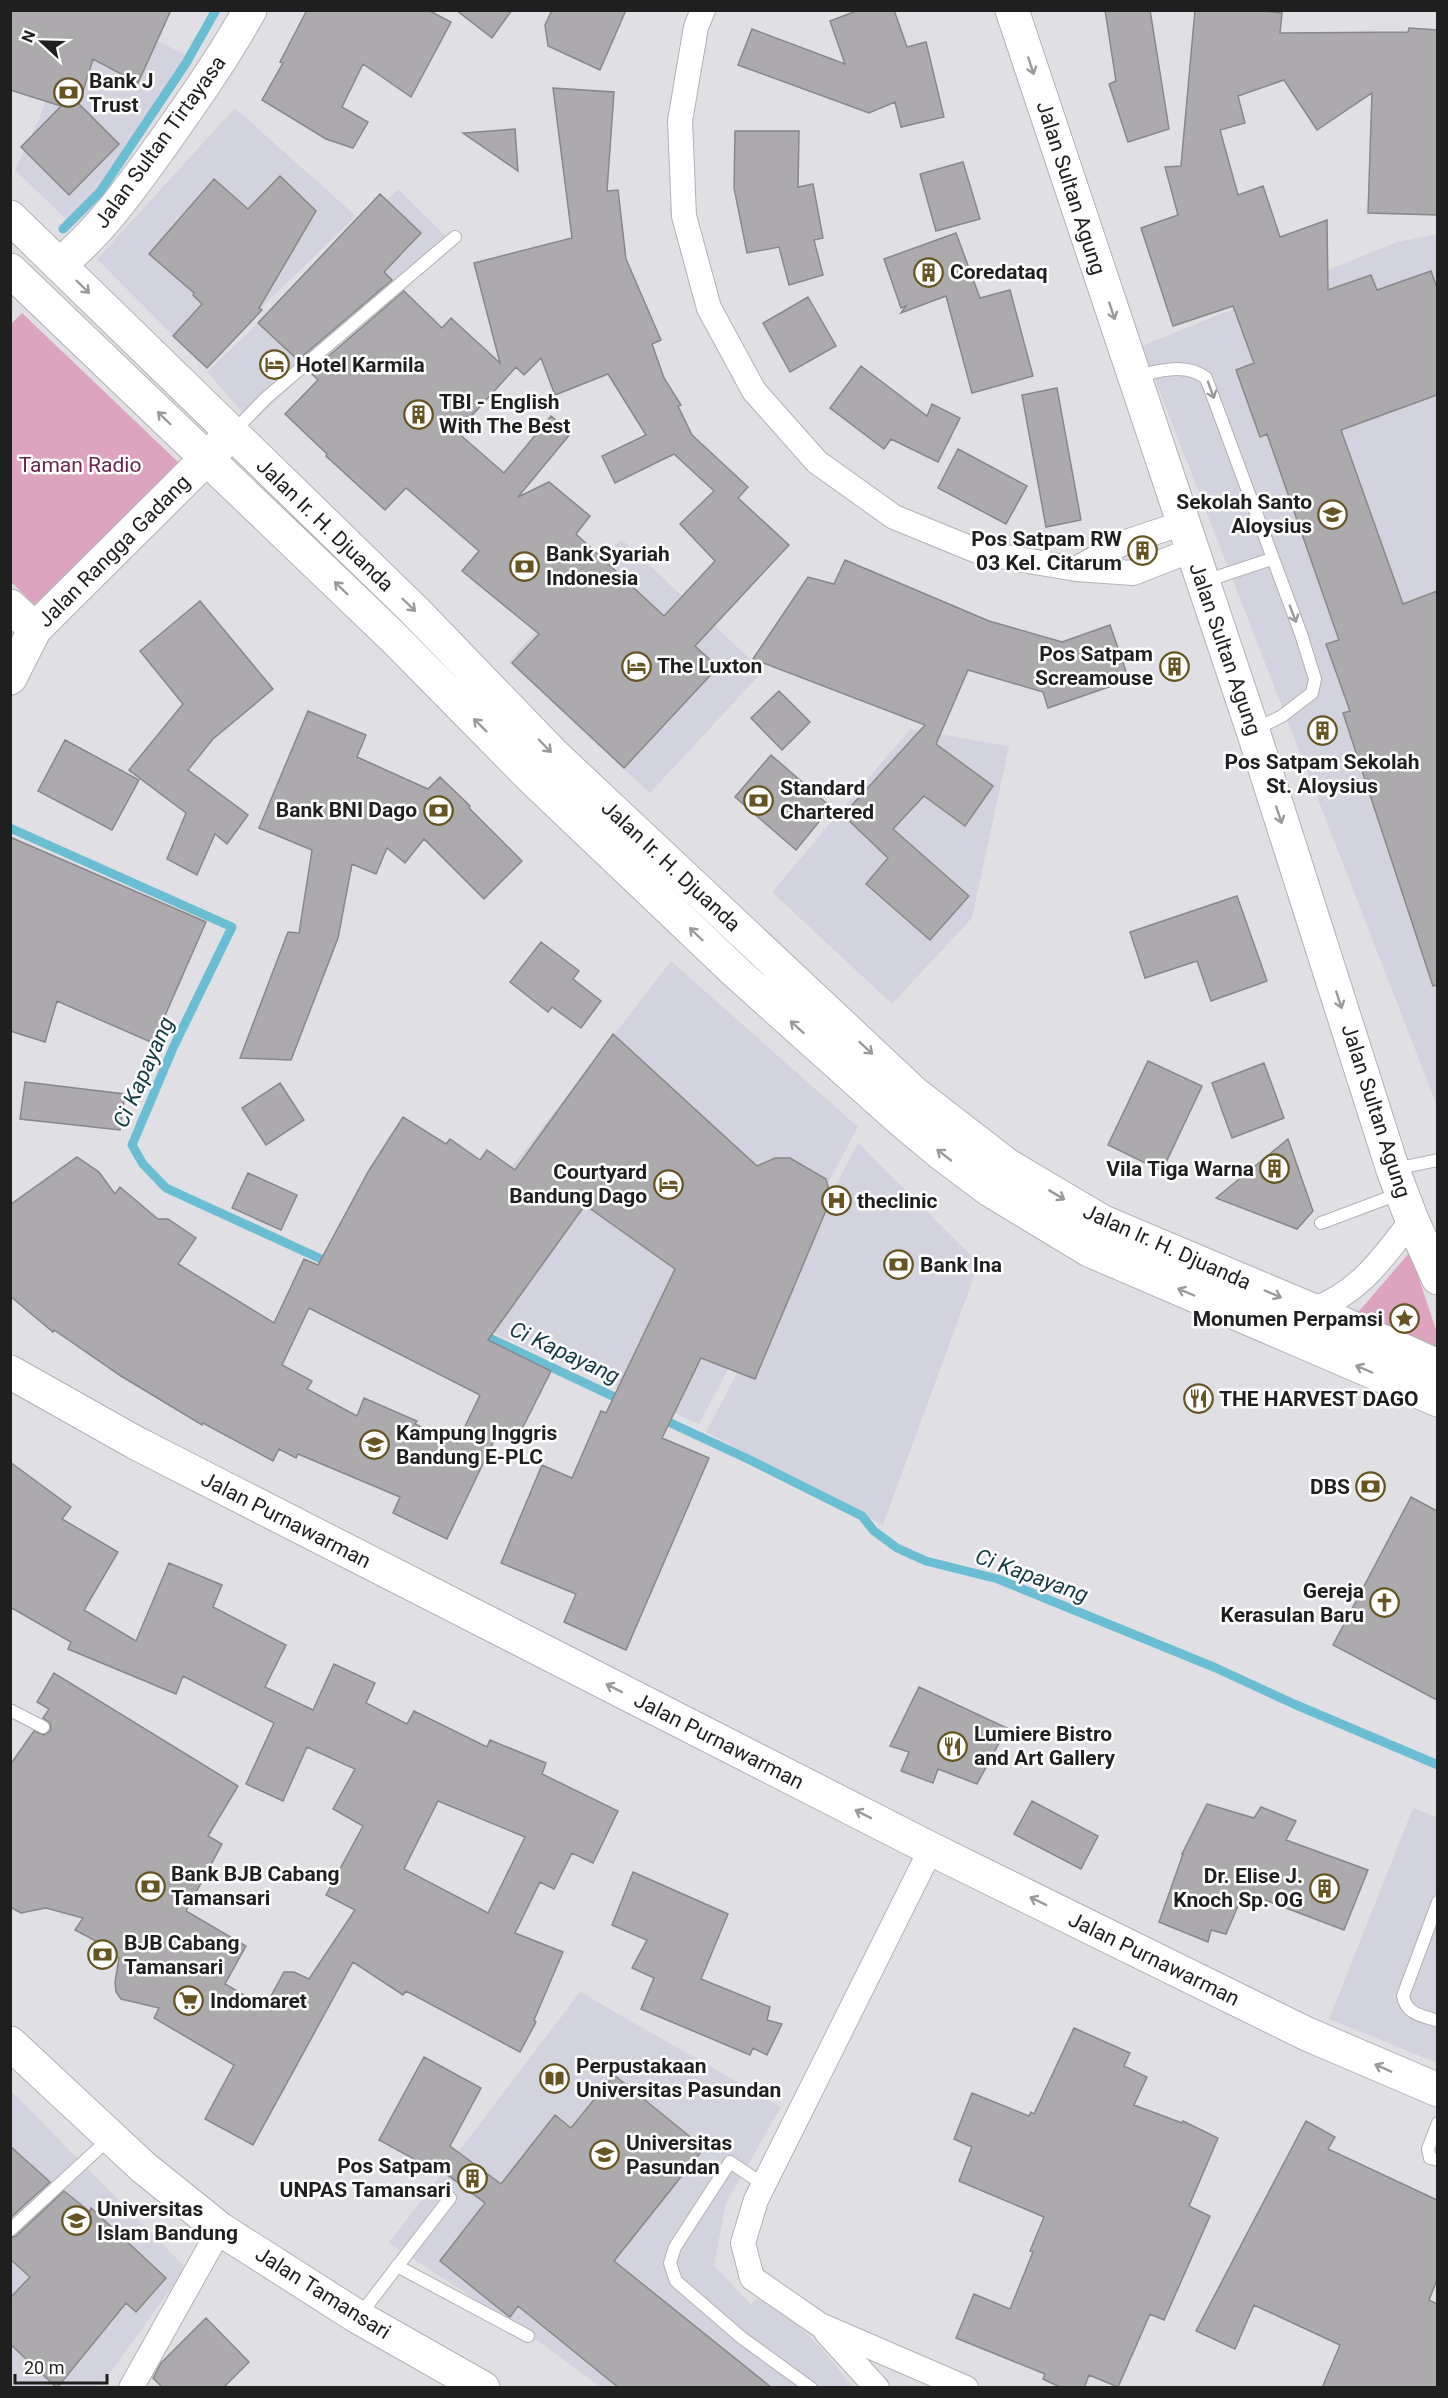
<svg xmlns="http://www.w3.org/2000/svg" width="1448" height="2398" viewBox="0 0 1448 2398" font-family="Roboto,sans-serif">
<rect width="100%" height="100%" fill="#e0e0e4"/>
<path fill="#d2d3de" d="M76 11H102L194 60 90 211 73 226 15 170 40 117Z
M235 108 356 216 202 365 97 259Z
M398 189 449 239 252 423 207 372Z
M1437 234V1106L1142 346 1397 242Z
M621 539 763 671 650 793 508 662Z
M910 729 1009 746 972 918 892 1004 772 892Z
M671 961 858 1127 699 1424 412 1296Z
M858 1143 979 1263 883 1525 706 1432Z
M1413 1808 1437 1817V2063L1329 2019Z
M580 1992 781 2107 726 2203 714 2266 751 2304 765 2292 821 2348 853 2387H601L531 2336 389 2243Z
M10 2090 186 2268 108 2376 95 2387H11Z"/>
<path fill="#dca4be" d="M22 313 178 462 39 609 11 582 10 325Z
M1410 1252 1437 1333V1353L1354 1317Z"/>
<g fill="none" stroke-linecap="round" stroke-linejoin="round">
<path stroke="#6bbdd3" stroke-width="9" d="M63 229 100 192 186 63 216 10
M10 828 232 927 173 1048 132 1145 143 1164 166 1188 332 1264
M481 1334 623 1401
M660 1418 748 1459 862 1516 874 1531 897 1548 926 1561 998 1579 1216 1668 1294 1704 1438 1765"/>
</g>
<path fill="#adaaae" stroke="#89878a" stroke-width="1.5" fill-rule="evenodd" d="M10 10H171L138 83 93 59 79 104 119 144 69 195 21 147 61 106 10 90Z
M307 10H428L451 22 411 97 363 64 342 107 368 122 353 148 326 139 262 100 283 63 280 62Z
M456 10H512L492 38Z
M552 10H626L600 70 548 46 545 25Z
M859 10H894L907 47 926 42 944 117 901 127 895 102 869 113 738 65 752 29 845 64 830 21Z
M1105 10H1150L1169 129 1128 142 1109 84 1116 81Z
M1195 10H1254L1282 13 1280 33 1408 32 1409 28 1437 30V215L1368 213 1372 93 1317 130 1284 80 1238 96 1245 123 1220 130 1238 195 1263 186 1280 237 1327 220 1328 290 1371 275 1377 290 1431 271 1437 288V395L1341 430 1403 604 1437 591V985L1433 986 1343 713 1350 711 1326 644 1339 640 1267 434 1260 437 1236 370 1254 363 1233 306 1173 326 1141 228 1178 215 1165 167 1181 166Z
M553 88 614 92 607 191 618 190 626 259 661 340 652 344 664 378 681 405 678 406 692 435 748 487 738 498 789 545 695 646 718 667 624 768 512 663 539 634 462 571 479 551 406 488 385 510 326 456 327 454 285 414 318 380 310 372 404 291 442 328 451 318 500 363 474 263 572 238ZM541 358 555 395 608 374 646 435 602 456 615 483 674 454 714 491 680 524 715 561 664 616 576 534 590 516 549 482 518 497 571 433 551 416 504 473 457 432 516 367 524 375Z
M515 129 518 171 463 133Z
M735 131H799L798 187 813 184 823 238 814 240 823 275 789 285 779 247 747 253 734 188Z
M963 162 980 219 936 231 920 174Z
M280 176 316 211 259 308 262 310 207 368 173 336 202 304 193 295 194 293 149 254 214 179 248 209Z
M380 194 421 233 384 272 392 280 298 360 258 323Z
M956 233 980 298 1010 290 1033 376 972 393 946 296 901 313 906 306 901 308 884 259Z
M808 297 836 346 790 372 763 323Z
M861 366 927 416 932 404 960 418 938 462 891 439 884 449 830 408Z
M1057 388 1081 520 1046 527 1022 395Z
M958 449 1027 486 1006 524 938 488Z
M845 560 989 621 1062 642 1110 625 1129 680 1048 708 1043 692 968 670 936 744 993 786 965 826 924 796 893 829 969 896 930 940 866 884 888 858 843 815 925 725 753 659 808 577 834 584Z
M200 601 273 689 213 739 188 770 248 815 227 844 215 834 197 875 167 859 186 813 129 770 183 704 140 651Z
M779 691 810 722 782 750 751 718Z
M308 711 366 735 357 757 428 789 440 777 470 806 469 808 522 861 484 899 424 839 405 863 387 848 376 874 352 864 338 938 291 1060 240 1058 288 932 299 933 312 850 259 828Z
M65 740 139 780 112 830 38 791Z
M771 755 831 807 796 850 735 797Z
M10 837 206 922 153 1043 57 1001 45 1042 10 1031Z
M1237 896 1267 981 1211 1001 1197 961 1145 978 1130 932Z
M541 942 579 971 573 979 601 1001 581 1028 552 1007 548 1012 510 982Z
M613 1034 757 1166 775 1158H790L826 1179 829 1190 827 1208 755 1379 701 1358 662 1438 709 1458 626 1650 564 1622 576 1594 501 1563 542 1465 572 1478 601 1411 606 1413 675 1269 585 1205 488 1340 551 1371 519 1435 501 1426 447 1539 393 1513 400 1497 298 1454 296 1458 279 1449 273 1461 203 1423 202 1425 121 1376 54 1330 53 1332 10 1296V1205L77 1157 99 1172 115 1194 120 1187 158 1219H168L196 1238 178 1264 274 1323 304 1259 318 1265 368 1172 403 1117 446 1144 450 1139 480 1160 487 1150 515 1170ZM309 1308 480 1395 457 1443 415 1424 417 1421 364 1398 357 1416 307 1389 312 1381 282 1365Z
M1148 1061 1202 1086 1162 1171 1108 1145Z
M1264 1063 1284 1118 1232 1138 1212 1083Z
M25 1082 125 1094 120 1130 20 1119Z
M280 1083 304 1120 266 1145 242 1108Z
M1288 1139 1313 1211 1297 1229 1216 1198Z
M248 1173 297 1195 281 1230 232 1208Z
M10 1462 71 1507 62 1519 118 1552 84 1610 136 1641 169 1563 222 1585 213 1607 286 1645 265 1687 313 1710 334 1664 375 1683 366 1703 407 1724 414 1711 487 1747 490 1740 546 1763 542 1774 618 1811 593 1863 572 1853 554 1889 540 1882 515 1933 563 1952 534 2020 536 2022 520 2052 406 1991 403 1995 353 1962 253 2145 205 2119 234 2065 154 2018 159 2008 121 1999 116 1992 115 1982 119 1958 107 1947 75 1930 83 1918 46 1908 21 1913 10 1907V1765L34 1731 44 1735 51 1730 50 1723 43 1718 49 1709 37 1702 54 1673 238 1786 208 1836 222 1844 186 1911 246 1946 225 1984 265 2007 284 1972H294L309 1979 355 1910 326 1895 363 1826 333 1809 355 1769 307 1747 283 1801 246 1784 274 1723 183 1676 176 1694 68 1649 71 1642 10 1607ZM438 1801 525 1837 488 1913 404 1869Z
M1411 1497 1437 1511V1700L1333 1645Z
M919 1687 1007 1728 977 1784 938 1769 933 1783 901 1771 909 1752 890 1746Z
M1032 1801 1098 1836 1081 1869 1014 1834Z
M1207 1804 1254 1818 1261 1807 1296 1821 1286 1840 1368 1870 1344 1930 1244 1892 1226 1934 1211 1930 1208 1942 1159 1922 1183 1854H1182Z
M633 1872 728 1914 701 1979 770 2007 767 2020 782 2024 767 2055 753 2048 750 2055 641 2009 654 1978 632 1968 647 1940 612 1925Z
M1074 2028 1130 2053 1124 2066 1147 2077 1134 2105 1182 2123 1183 2121 1218 2138 1189 2206 1210 2216 1164 2320 1150 2314 1118 2387 1089 2375 1084 2388H1062L1043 2379 1045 2374 956 2338 974 2294 1010 2309 1033 2252 1030 2251 1044 2217 959 2181 972 2147 954 2139 972 2093 1029 2116 1031 2112 1034 2114Z
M424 2057 481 2088 450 2146 501 2184 555 2115 571 2128 614 2075 704 2148 614 2261 772 2388H619L518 2306 510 2317 507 2315 440 2261 485 2203 438 2168 436 2171 379 2140Z
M1306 2121 1335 2137 1328 2149 1437 2200V2280L1429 2300 1437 2304V2388H1322L1340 2345 1254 2305 1235 2349 1196 2331Z
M10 2146 50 2182 10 2218Z
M64 2191 90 2212 91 2208 166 2278 136 2312 126 2303 57 2388 10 2344V2298L30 2277 10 2259V2238L16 2236Z
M206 2318 249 2362 223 2388H163L153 2378 161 2363Z"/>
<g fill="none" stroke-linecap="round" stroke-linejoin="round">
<defs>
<path id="lane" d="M1136 376C1159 371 1186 362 1206 378L1301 634 1315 679 1312 693 1282 716 1254 730
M232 433 266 398 455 237
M1205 581 1272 559
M1395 1169 1438 1160
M1321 1223 1401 1193
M10 1710 43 1727
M1438 1902 1403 1996C1407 2015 1421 2015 1438 2021
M1438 2123 1428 2149 1430 2158 1438 2160
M764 2185 730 2162 675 2247 670 2263 676 2281 742 2338 811 2388
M10 2230 111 2137
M397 2266 528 2336
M359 2316 450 2198"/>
<path id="street" d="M703 10 696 27 680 121 684 216 709 308 754 391 817 462 894 517 982 553 1076 569 1133 573 1192 550
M1076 569 1123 543 1183 523
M1312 1310C1359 1293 1382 1259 1412 1220
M931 1849 756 2200 743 2243 752 2278 820 2325 966 2388
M826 2332 877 2388
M131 2388 220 2229"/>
<path id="secondary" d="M1012 10 1253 731 1393 1170 1412 1220 1438 1278
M59 265C100 232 131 188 161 146 193 101 223 58 250 10
M10 606 35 629
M10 678 35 629 231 434
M10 1372 136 1443 931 1849 1307 2034 1438 2090
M10 2043 143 2167 220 2229 358 2317 483 2388"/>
<path id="primary" d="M10 217 415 611 553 754 914 1093 1007 1165 1103 1222 1312 1310 1438 1366
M10 270 393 637 532 778 738 974 901 1120 942 1154 990 1190 1089 1250 1438 1400"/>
</defs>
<use href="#lane" stroke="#b1b1b5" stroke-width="14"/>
<use href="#street" stroke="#b1b1b5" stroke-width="26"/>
<use href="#secondary" stroke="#b1b1b5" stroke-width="35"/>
<use href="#primary" stroke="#b1b1b5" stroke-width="35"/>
<use href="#lane" stroke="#fff" stroke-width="12"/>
<use href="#street" stroke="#fff" stroke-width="24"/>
<use href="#secondary" stroke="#fff" stroke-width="33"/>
<use href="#primary" stroke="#fff" stroke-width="33"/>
</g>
<defs><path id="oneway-shaft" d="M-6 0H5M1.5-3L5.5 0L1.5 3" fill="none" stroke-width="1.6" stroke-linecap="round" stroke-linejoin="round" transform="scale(1.5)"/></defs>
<g stroke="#9a9a9b">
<use href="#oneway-shaft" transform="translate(1031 66) rotate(72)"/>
<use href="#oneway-shaft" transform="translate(83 287) rotate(44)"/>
<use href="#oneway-shaft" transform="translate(1112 311) rotate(72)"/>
<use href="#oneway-shaft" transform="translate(1211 390) rotate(70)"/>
<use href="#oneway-shaft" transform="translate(164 418) rotate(-136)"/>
<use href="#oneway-shaft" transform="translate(341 588) rotate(-136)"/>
<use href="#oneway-shaft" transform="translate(409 605) rotate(44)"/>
<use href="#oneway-shaft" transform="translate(1293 614) rotate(69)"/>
<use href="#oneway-shaft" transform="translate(480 725) rotate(-135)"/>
<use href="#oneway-shaft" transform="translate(545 746) rotate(46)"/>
<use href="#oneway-shaft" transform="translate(1279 815) rotate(72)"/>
<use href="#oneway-shaft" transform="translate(696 934) rotate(-136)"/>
<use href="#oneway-shaft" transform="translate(1339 1000) rotate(72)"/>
<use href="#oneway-shaft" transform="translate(797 1027) rotate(-138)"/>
<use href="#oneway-shaft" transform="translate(866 1048) rotate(43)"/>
<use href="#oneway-shaft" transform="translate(944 1155) rotate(-142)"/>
<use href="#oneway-shaft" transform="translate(1057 1195) rotate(31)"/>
<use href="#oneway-shaft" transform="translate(1186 1292) rotate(-157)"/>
<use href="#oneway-shaft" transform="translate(1273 1294) rotate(23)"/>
<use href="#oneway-shaft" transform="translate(1364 1369) rotate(-157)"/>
<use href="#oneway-shaft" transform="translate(614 1688) rotate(-153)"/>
<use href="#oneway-shaft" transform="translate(863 1814) rotate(-153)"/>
<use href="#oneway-shaft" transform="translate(1038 1901) rotate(-154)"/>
<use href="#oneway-shaft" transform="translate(1383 2068) rotate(-156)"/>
</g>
<defs>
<symbol id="bank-ring" viewBox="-11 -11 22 22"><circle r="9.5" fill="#fff" stroke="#665422" stroke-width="1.5"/><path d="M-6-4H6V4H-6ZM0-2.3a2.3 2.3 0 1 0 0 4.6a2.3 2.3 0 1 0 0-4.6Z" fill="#665422"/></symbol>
<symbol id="building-ring" viewBox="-11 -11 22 22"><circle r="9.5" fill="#fff" stroke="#665422" stroke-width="1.5"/><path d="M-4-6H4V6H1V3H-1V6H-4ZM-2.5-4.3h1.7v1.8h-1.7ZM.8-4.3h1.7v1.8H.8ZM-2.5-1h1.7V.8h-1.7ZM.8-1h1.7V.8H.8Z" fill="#665422"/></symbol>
<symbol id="hotel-ring" viewBox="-11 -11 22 22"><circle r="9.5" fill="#fff" stroke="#665422" stroke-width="1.5"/><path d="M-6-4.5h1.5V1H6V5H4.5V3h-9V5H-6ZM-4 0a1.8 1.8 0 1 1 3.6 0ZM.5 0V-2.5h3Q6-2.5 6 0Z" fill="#665422"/></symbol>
<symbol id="school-ring" viewBox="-11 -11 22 22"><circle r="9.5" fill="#fff" stroke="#665422" stroke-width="1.5"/><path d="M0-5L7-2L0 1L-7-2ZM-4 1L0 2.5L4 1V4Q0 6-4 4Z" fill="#665422"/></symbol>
<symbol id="hospital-ring" viewBox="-11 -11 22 22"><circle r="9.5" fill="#fff" stroke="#665422" stroke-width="1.5"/><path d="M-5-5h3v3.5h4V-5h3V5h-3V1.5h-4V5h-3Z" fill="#665422"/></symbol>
<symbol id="sight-ring" viewBox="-11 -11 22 22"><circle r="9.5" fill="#fff" stroke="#665422" stroke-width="1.5"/><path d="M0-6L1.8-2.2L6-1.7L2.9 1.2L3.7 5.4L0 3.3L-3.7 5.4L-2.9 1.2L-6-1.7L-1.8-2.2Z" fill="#665422"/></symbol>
<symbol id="restaurant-ring" viewBox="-11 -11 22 22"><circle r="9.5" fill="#fff" stroke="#665422" stroke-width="1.5"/><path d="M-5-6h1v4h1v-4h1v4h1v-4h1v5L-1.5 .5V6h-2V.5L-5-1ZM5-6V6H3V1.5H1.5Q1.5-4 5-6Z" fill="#665422"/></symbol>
<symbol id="church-ring" viewBox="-11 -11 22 22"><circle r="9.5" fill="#fff" stroke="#665422" stroke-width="1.5"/><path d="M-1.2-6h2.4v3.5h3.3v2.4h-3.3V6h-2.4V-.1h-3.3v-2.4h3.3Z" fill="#665422"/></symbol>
<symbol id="supermarket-ring" viewBox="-11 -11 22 22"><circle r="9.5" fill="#fff" stroke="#665422" stroke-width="1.5"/><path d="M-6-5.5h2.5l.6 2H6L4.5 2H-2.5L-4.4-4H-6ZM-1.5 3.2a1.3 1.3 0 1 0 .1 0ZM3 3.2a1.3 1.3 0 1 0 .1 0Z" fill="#665422"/></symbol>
<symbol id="library-ring" viewBox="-11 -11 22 22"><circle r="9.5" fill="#fff" stroke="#665422" stroke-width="1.5"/><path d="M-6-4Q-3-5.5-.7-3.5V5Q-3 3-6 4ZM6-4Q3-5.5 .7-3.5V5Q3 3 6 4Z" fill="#665422"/></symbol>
<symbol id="university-ring" viewBox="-11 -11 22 22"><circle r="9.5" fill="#fff" stroke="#665422" stroke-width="1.5"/><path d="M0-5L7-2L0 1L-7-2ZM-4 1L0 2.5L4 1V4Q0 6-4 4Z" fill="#665422"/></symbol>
</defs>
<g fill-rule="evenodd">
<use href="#bank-ring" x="52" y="76" width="33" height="33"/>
<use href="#building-ring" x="912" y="256" width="33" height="33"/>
<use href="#hotel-ring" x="258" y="348" width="33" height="33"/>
<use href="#building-ring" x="402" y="398" width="33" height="33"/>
<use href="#school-ring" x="1316" y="498" width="33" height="33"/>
<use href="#building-ring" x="1126" y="534" width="33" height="33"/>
<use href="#bank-ring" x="508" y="550" width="33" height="33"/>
<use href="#hotel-ring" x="620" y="650" width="33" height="33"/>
<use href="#building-ring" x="1158" y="650" width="33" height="33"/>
<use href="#building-ring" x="1306" y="714" width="33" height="33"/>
<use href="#bank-ring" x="742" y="784" width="33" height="33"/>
<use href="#bank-ring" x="422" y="794" width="33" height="33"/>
<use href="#building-ring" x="1258" y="1152" width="33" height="33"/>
<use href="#hotel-ring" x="652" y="1168" width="33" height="33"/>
<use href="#hospital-ring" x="820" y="1184" width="33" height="33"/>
<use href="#bank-ring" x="882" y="1248" width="33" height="33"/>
<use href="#sight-ring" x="1388" y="1302" width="33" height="33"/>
<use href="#restaurant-ring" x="1182" y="1382" width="33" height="33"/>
<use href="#school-ring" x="358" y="1428" width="33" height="33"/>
<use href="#bank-ring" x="1354" y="1470" width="33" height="33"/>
<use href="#church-ring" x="1368" y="1586" width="33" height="33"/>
<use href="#restaurant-ring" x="936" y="1730" width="33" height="33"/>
<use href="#bank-ring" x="134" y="1870" width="33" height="33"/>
<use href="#building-ring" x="1308" y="1872" width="33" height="33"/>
<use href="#bank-ring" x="86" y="1938" width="33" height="33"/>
<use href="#supermarket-ring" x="172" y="1984" width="33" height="33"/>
<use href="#library-ring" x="538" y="2062" width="33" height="33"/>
<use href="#university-ring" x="588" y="2138" width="33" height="33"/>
<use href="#building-ring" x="456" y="2162" width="33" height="33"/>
<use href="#university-ring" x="60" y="2204" width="33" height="33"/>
</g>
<g text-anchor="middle" stroke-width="5" stroke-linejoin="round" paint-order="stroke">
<g font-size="21" font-weight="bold" fill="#1f1f20" stroke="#fff" text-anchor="start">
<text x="89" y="88">Bank J<tspan x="89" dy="24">Trust</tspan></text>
<text x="950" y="279">Coredataq</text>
<text x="296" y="372">Hotel Karmila</text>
<text x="439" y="409">TBI - English<tspan x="439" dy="24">With The Best</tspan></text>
<text x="1312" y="509" text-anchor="end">Sekolah Santo<tspan x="1312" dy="24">Aloysius</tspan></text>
<text x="1122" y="546" text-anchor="end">Pos Satpam RW<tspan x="1122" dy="24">03 Kel. Citarum</tspan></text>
<text x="546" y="561">Bank Syariah<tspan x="546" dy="24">Indonesia</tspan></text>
<text x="1153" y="661" text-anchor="end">Pos Satpam<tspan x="1153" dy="24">Screamouse</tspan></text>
<text x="657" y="673">The Luxton</text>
<text x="1322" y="769" text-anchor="middle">Pos Satpam Sekolah<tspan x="1322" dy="24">St. Aloysius</tspan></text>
<text x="780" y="795">Standard<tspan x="780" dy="24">Chartered</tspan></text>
<text x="417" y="817" text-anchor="end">Bank BNI Dago</text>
<text x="1254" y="1176" text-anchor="end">Vila Tiga Warna</text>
<text x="647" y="1179" text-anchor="end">Courtyard<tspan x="647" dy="24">Bandung Dago</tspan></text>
<text x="857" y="1208">theclinic</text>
<text x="920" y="1272">Bank Ina</text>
<text x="1383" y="1326" text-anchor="end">Monumen Perpamsi</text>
<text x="1219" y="1406">THE HARVEST DAGO</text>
<text x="396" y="1440">Kampung Inggris<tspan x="396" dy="24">Bandung E-PLC</tspan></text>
<text x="1350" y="1494" text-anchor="end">DBS</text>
<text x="1364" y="1598" text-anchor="end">Gereja<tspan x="1364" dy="24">Kerasulan Baru</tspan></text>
<text x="974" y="1741">Lumiere Bistro<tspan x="974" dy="24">and Art Gallery</tspan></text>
<text x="171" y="1881">Bank BJB Cabang<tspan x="171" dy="24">Tamansari</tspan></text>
<text x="1303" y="1883" text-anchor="end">Dr. Elise J.<tspan x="1303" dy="24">Knoch Sp. OG</tspan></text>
<text x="124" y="1950">BJB Cabang<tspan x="124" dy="24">Tamansari</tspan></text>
<text x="210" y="2008">Indomaret</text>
<text x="576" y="2073">Perpustakaan<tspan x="576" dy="24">Universitas Pasundan</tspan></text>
<text x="626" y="2150">Universitas<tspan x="626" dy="24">Pasundan</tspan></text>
<text x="451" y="2173" text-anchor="end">Pos Satpam<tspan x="451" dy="24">UNPAS Tamansari</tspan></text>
<text x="97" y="2216">Universitas<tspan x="97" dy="24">Islam Bandung</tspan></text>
</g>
<g font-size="21" fill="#1f1f20" stroke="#fff">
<text transform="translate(160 142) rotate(-54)" y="7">Jalan Sultan Tirtayasa</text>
<text transform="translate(1071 188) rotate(72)" y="7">Jalan Sultan Agung</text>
<text transform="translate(325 525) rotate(44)" y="7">Jalan Ir. H. Djuanda</text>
<text transform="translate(114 551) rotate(-45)" y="7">Jalan Rangga Gadang</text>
<text transform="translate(1225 649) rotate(71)" y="7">Jalan Sultan Agung</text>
<text transform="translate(671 866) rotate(43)" y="7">Jalan Ir. H. Djuanda</text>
<text transform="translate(1376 1111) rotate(72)" y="7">Jalan Sultan Agung</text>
<text transform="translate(1167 1247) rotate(24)" y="7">Jalan Ir. H. Djuanda</text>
<text transform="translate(286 1520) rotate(27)" y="7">Jalan Purnawarman</text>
<text transform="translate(719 1741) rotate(27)" y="7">Jalan Purnawarman</text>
<text transform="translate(1154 1959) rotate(26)" y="7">Jalan Purnawarman</text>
<text transform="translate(323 2293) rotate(32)" y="7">Jalan Tamansari</text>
</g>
<g font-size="21" fill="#6c224b" stroke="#fff">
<text x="80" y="472">Taman Radio</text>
</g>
<g font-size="22" font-style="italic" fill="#143b45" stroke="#fff">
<text transform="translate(143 1072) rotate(-66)" y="8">Ci Kapayang</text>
<text transform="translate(565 1352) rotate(25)" y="8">Ci Kapayang</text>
<text transform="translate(1032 1575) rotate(20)" y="8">Ci Kapayang</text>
</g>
</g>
<rect width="1448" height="2398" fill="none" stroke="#1f1f20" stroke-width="24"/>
<g transform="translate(42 42) rotate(292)" stroke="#ffffff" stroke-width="4.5" paint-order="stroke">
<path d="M0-4.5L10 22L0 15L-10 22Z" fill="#1f1f20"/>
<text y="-9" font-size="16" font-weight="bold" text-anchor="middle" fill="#1f1f20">N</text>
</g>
<path d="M15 2374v9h92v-9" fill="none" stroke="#1f1f20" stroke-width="3"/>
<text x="24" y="2374" font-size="18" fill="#1f1f20" stroke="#ffffff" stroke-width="4.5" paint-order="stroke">20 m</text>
</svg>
